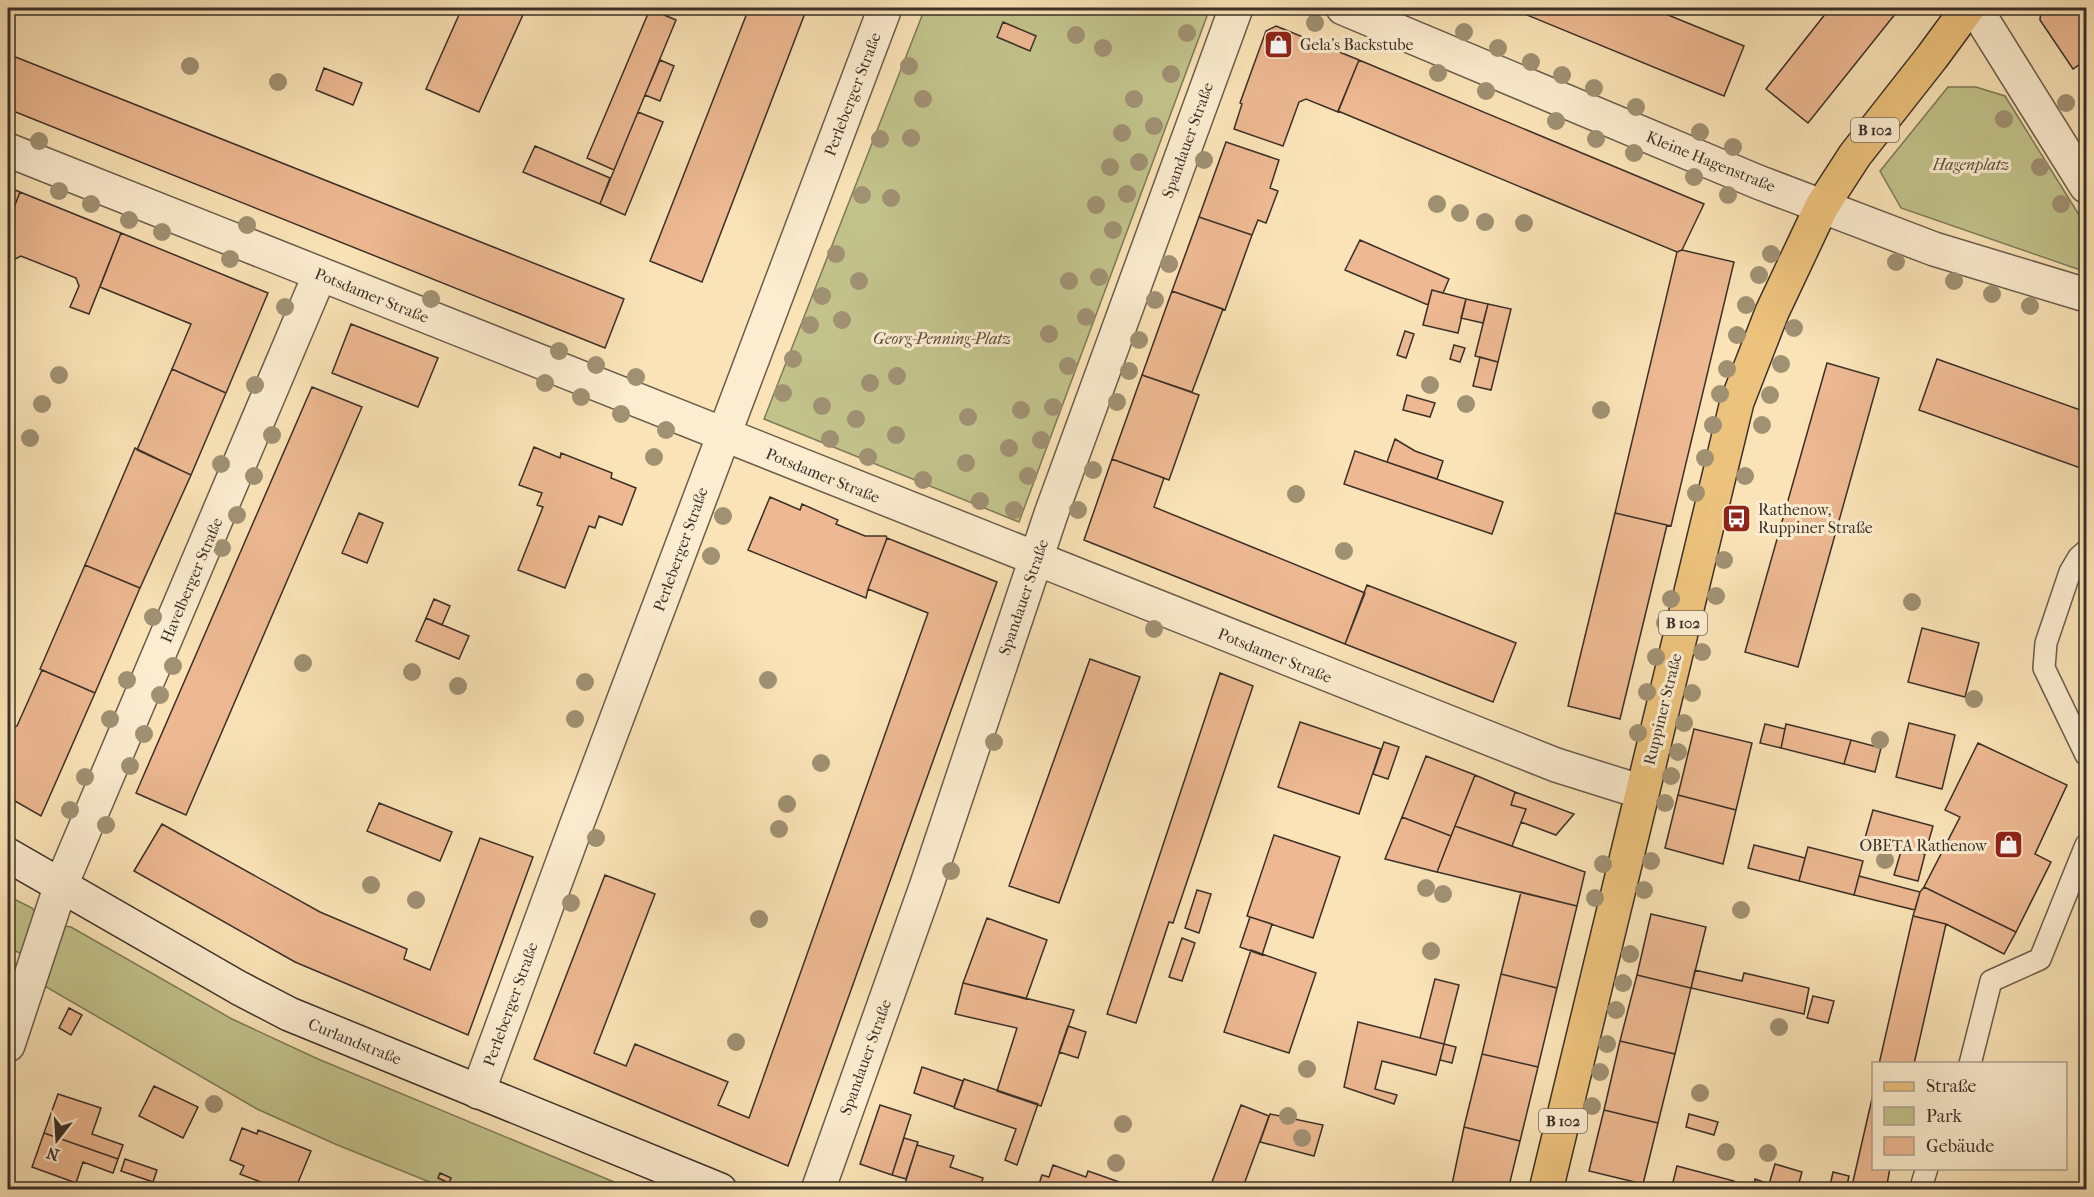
<svg xmlns="http://www.w3.org/2000/svg" width="2094" height="1197" viewBox="0 0 2094 1197" font-family="'IM FELL French Canon',serif">
<rect width="100%" height="100%" fill="#fae4b7"/>
<filter id="stains"><feTurbulence type="fractalNoise" baseFrequency=".00333" numOctaves="4"/><feColorMatrix values="0 0 0 0 .2 0 0 0 0 .09 0 0 0 0 .02 0 0 0 .5 -.17"/></filter>
<radialGradient id="worn" r=".72"><stop offset=".6" stop-color="#630" stop-opacity="0"/><stop offset="1" stop-color="#630" stop-opacity=".3"/></radialGradient>
<path fill="#c2c38b" stroke="#7e7a5a" stroke-width="1.5" d="M925 8H1210L1019 522 764 419Z
M1948 87H1976L2005 96 2086 226V272L1901 208 1880 171Z
M8 896 32 908 35 912 21 954 8 947Z
M64 926 71 927 232 1019 318 1059 631 1189H447L335 1144 257 1109 41 984Z"/>
<path fill="#eeb992" stroke="#3b3028" stroke-width="1.5" d="M462 8H526L479 112 426 89Z
M749 8H807L702 282 650 261Z
M1510 8H1651L1744 46 1724 96Z
M1830 8H1900L1808 123 1766 89Z
M2041 8H2086V60L2073 69 2040 20Z
M650 9 676 20 614 170 587 158Z
M1003 22 1036 36 1030 51 997 37Z
M1276 26 1359 60 1338 112 1306 99 1299 102 1283 146 1234 129 1242 104 1240 103 1266 31Z
M8 54 624 299 605 348 8 109Z
M660 60 674 66 660 101 645 95Z
M1359 60 1704 204 1682 250 1677 252 1338 111Z
M324 68 362 83 353 105 316 90Z
M638 112 663 122 625 215 600 204Z
M1226 142 1279 160 1270 188 1278 191 1266 223 1258 220 1252 235 1199 217Z
M535 146 610 178 600 204 523 172Z
M8 187 20 192 8 223Z
M20 192 121 233 89 314 70 307 79 286 76 278 21 256 13 260 8 274V223Z
M1199 217 1252 235 1225 310 1172 291Z
M121 233 268 293 226 393 172 369 191 324 100 287Z
M1360 240 1449 279 1443 293 1432 290 1428 305 1345 270Z
M1682 250 1734 262 1671 526 1615 513 1677 252Z
M1432 290 1466 299 1458 333 1423 325Z
M1172 291 1223 309 1192 392 1142 375Z
M1466 299 1488 304 1483 323 1461 318Z
M1488 304 1511 309 1498 362 1475 356Z
M351 324 438 358 418 407 332 373Z
M1405 331 1414 334 1406 358 1397 355Z
M1454 345 1465 348 1460 362 1450 359Z
M1480 357 1498 362 1491 390 1473 386Z
M1937 359 2086 412V470L1919 410Z
M1827 363 1879 378 1798 667 1745 652Z
M172 369 226 393 191 475 137 450Z
M1142 375 1199 395 1169 480 1112 459Z
M312 387 362 407 186 815 136 793Z
M1407 395 1435 403 1430 417 1403 410Z
M1395 439 1415 451 1443 461 1437 479 1387 462Z
M534 447 560 458 561 453 612 473 611 478 636 488 622 525 599 516 595 528 589 526 565 588 518 570 543 507 537 505 542 493 519 485Z
M135 448 191 475 140 588 85 565Z
M1355 451 1503 502 1492 534 1344 484Z
M1112 459 1164 478 1154 507 1365 593 1345 644 1084 540Z
M770 497 800 510 802 504 838 520 836 524 865 536H886L887 538 868 589 866 598 748 550Z
M359 513 383 523 367 563 342 553Z
M1615 513 1667 525 1620 719 1568 706Z
M887 538 997 582 788 1166 534 1059 605 875 655 894 594 1053 626 1066 635 1044 728 1082 718 1105 749 1118 928 613 868 589Z
M85 565 140 588 95 693 40 669Z
M1367 585 1516 643 1493 702 1345 644Z
M434 599 450 606 442 625 426 618Z
M426 618 469 636 459 659 416 641Z
M1922 628 1979 643 1965 697 1908 682Z
M1090 659 1140 677 1059 903 1009 886Z
M42 670 95 693 41 816 8 797V729L17 726Z
M1220 673 1253 686 1173 923 1169 922 1136 1023 1107 1014Z
M1300 722 1381 749 1359 814 1278 787Z
M1909 723 1955 735 1942 789 1896 777Z
M1765 724 1785 729 1781 748 1760 743Z
M1786 724 1851 740 1844 764 1781 748Z
M1694 729 1752 743 1736 810 1678 795Z
M1851 740 1881 748 1875 772 1844 764Z
M1384 742 1399 747 1388 779 1373 774Z
M1978 743 2067 785 2035 854 2051 862 2016 932 1924 887 1960 817 1945 810Z
M1426 756 1475 775 1451 836 1402 817Z
M1475 775 1515 792 1511 805 1526 809 1512 846 1455 826Z
M1515 792 1574 814 1556 835 1521 822 1526 809 1511 805Z
M1678 795 1736 810 1723 864 1665 848Z
M379 803 452 832 440 861 367 831Z
M1873 810 1933 826 1925 854 1865 838Z
M1402 817 1451 836 1437 872 1385 859Z
M162 824 320 912 407 949 404 959 430 970 480 838 533 857 468 1035 295 962 134 871Z
M1455 826 1585 872 1577 906 1437 872Z
M1274 835 1340 857 1313 938 1247 916Z
M1754 845 1805 858 1799 881 1748 868Z
M1808 847 1863 861 1854 895 1799 881Z
M1902 848 1925 854 1918 881 1894 875Z
M1859 876 1920 892 1915 910 1854 895Z
M1924 887 2016 932 2004 954 1946 924 1913 916 1920 892Z
M1197 890 1211 894 1199 933 1185 928Z
M1521 892 1577 906 1557 988 1501 974Z
M1651 914 1706 927 1691 988 1637 975Z
M1913 916 1946 924 1914 1064H1879Z
M1250 917 1272 924 1262 955 1240 947Z
M987 918 1047 940 1026 999 963 983Z
M1182 938 1195 943 1182 981 1169 977Z
M1251 950 1316 973 1289 1053 1224 1032Z
M1695 970 1742 981 1744 973 1809 988 1804 1014 1691 988Z
M1501 974 1557 988 1538 1067 1482 1054Z
M1637 975 1691 988 1675 1054 1620 1041Z
M1435 979 1459 985 1444 1044 1420 1038Z
M963 983 1074 1010 1041 1106 997 1091 1017 1028 955 1014Z
M1813 996 1834 1001 1828 1023 1807 1018Z
M69 1008 82 1015 71 1035 59 1028Z
M1358 1022 1444 1044 1436 1075 1382 1061 1375 1089 1397 1095 1394 1104 1344 1087Z
M1068 1026 1086 1032 1078 1058 1059 1052Z
M1620 1041 1675 1054 1658 1123 1604 1110Z
M1444 1044 1456 1047 1452 1063 1440 1060Z
M1482 1054 1538 1067 1520 1141 1464 1127Z
M922 1067 963 1081 954 1107 914 1093Z
M964 1079 1038 1104 1017 1165 1005 1160 1016 1129 954 1108Z
M154 1086 198 1107 183 1138 139 1116Z
M1874 1090V1168H1890L1886 1190H1851Z
M58 1094 101 1108 92 1134 123 1145 118 1159 44 1133Z
M880 1105 911 1115 892 1175 860 1164Z
M1241 1105 1269 1116 1242 1190H1209Z
M1604 1110 1658 1123 1643 1184 1589 1171Z
M1270 1114 1323 1125 1314 1156 1260 1142Z
M1689 1114 1718 1122 1714 1135 1686 1127Z
M1464 1127 1520 1141 1508 1190 1451 1189Z
M242 1128 257 1134 258 1130 311 1151 297 1185 305 1188 304 1190H270L271 1186 240 1174 244 1166 230 1160Z
M44 1133 118 1159 113 1173 83 1162 76 1183 32 1167Z
M904 1138 918 1142 906 1179 892 1175Z
M917 1145 954 1156 950 1167 983 1178 979 1190H903Z
M125 1159 157 1170 153 1182 121 1171Z
M1775 1164 1802 1172 1797 1190H1753L1755 1179 1769 1184Z
M1053 1165 1086 1177 1088 1171 1125 1184 1123 1190H1037L1042 1175 1049 1177Z
M1677 1166 1734 1181 1732 1190H1671Z
M1833 1172 1849 1176 1846 1190H1829Z
M440 1173 451 1178 449 1183 438 1178Z"/>
<g fill="none" stroke-linecap="round" stroke-linejoin="round">
<defs>
<path id="service" d="M2086 551 2079 557 2070 572 2046 643 2044 668 2086 755
M1970 1064 1991 981 2040 959 2086 845
M1922 1184 1927 1168"/>
<path id="minor" d="M1343 8 1758 182 1934 249 2086 295
M1975 8 2086 186
M8 150 1556 765 1642 792
M8 1045 61 885 320 274
M478 1092 575 829 885 8
M818 1190 926 887 1051 514 1236 8"/>
<path id="secondary" d="M8 855 239 988 289 1014 720 1190"/>
<path id="primary" d="M1546 1190 1737 402 1772 312 1822 206 1855 155 1932 57 1968 8"/>
</defs>
<use href="#service" stroke="#6b5d4c" stroke-width="24"/>
<use href="#minor" stroke="#6b5d4c" stroke-width="36"/>
<use href="#secondary" stroke="#3b3028" stroke-width="36"/>
<use href="#primary" stroke="#3b3028" stroke-width="36"/>
<use href="#service" stroke="#fcedd0" stroke-width="21"/>
<use href="#minor" stroke="#fcedd0" stroke-width="33"/>
<use href="#secondary" stroke="#fcedd0" stroke-width="33"/>
<use href="#primary" stroke="#edc27c" stroke-width="33"/>
</g>
<g fill="#a09173">
<circle cx="1315" cy="23" r="9"/>
<circle cx="1464" cy="32" r="9"/>
<circle cx="1187" cy="33" r="9"/>
<circle cx="1076" cy="35" r="9"/>
<circle cx="1103" cy="48" r="9"/>
<circle cx="1498" cy="48" r="9"/>
<circle cx="1531" cy="62" r="9"/>
<circle cx="190" cy="66" r="9"/>
<circle cx="909" cy="66" r="9"/>
<circle cx="1438" cy="73" r="9"/>
<circle cx="1171" cy="74" r="9"/>
<circle cx="1562" cy="75" r="9"/>
<circle cx="278" cy="82" r="9"/>
<circle cx="1594" cy="88" r="9"/>
<circle cx="1486" cy="91" r="9"/>
<circle cx="923" cy="99" r="9"/>
<circle cx="1134" cy="99" r="9"/>
<circle cx="2066" cy="103" r="9"/>
<circle cx="1636" cy="107" r="9"/>
<circle cx="2004" cy="119" r="9"/>
<circle cx="1556" cy="121" r="9"/>
<circle cx="1154" cy="126" r="9"/>
<circle cx="1700" cy="132" r="9"/>
<circle cx="1122" cy="133" r="9"/>
<circle cx="911" cy="138" r="9"/>
<circle cx="880" cy="139" r="9"/>
<circle cx="1596" cy="139" r="9"/>
<circle cx="39" cy="141" r="9"/>
<circle cx="1733" cy="147" r="9"/>
<circle cx="1634" cy="153" r="9"/>
<circle cx="1204" cy="160" r="9"/>
<circle cx="1139" cy="162" r="9"/>
<circle cx="1110" cy="167" r="9"/>
<circle cx="2040" cy="167" r="9"/>
<circle cx="1694" cy="177" r="9"/>
<circle cx="59" cy="191" r="9"/>
<circle cx="1127" cy="194" r="9"/>
<circle cx="862" cy="195" r="9"/>
<circle cx="1728" cy="195" r="9"/>
<circle cx="891" cy="198" r="9"/>
<circle cx="91" cy="204" r="9"/>
<circle cx="1437" cy="204" r="9"/>
<circle cx="2061" cy="204" r="9"/>
<circle cx="1096" cy="205" r="9"/>
<circle cx="1460" cy="213" r="9"/>
<circle cx="129" cy="220" r="9"/>
<circle cx="1485" cy="222" r="9"/>
<circle cx="1524" cy="223" r="9"/>
<circle cx="247" cy="225" r="9"/>
<circle cx="1113" cy="230" r="9"/>
<circle cx="162" cy="232" r="9"/>
<circle cx="836" cy="254" r="9"/>
<circle cx="1771" cy="254" r="9"/>
<circle cx="230" cy="259" r="9"/>
<circle cx="1896" cy="262" r="9"/>
<circle cx="1169" cy="264" r="9"/>
<circle cx="1759" cy="275" r="9"/>
<circle cx="1099" cy="277" r="9"/>
<circle cx="859" cy="281" r="9"/>
<circle cx="1069" cy="281" r="9"/>
<circle cx="1954" cy="281" r="9"/>
<circle cx="1992" cy="294" r="9"/>
<circle cx="822" cy="296" r="9"/>
<circle cx="431" cy="299" r="9"/>
<circle cx="1155" cy="300" r="9"/>
<circle cx="1746" cy="305" r="9"/>
<circle cx="2030" cy="306" r="9"/>
<circle cx="285" cy="307" r="9"/>
<circle cx="1086" cy="317" r="9"/>
<circle cx="842" cy="320" r="9"/>
<circle cx="810" cy="325" r="9"/>
<circle cx="1794" cy="328" r="9"/>
<circle cx="1049" cy="334" r="9"/>
<circle cx="1737" cy="335" r="9"/>
<circle cx="1139" cy="340" r="9"/>
<circle cx="559" cy="351" r="9"/>
<circle cx="793" cy="359" r="9"/>
<circle cx="1781" cy="364" r="9"/>
<circle cx="596" cy="365" r="9"/>
<circle cx="1068" cy="366" r="9"/>
<circle cx="1727" cy="369" r="9"/>
<circle cx="1129" cy="371" r="9"/>
<circle cx="59" cy="375" r="9"/>
<circle cx="897" cy="376" r="9"/>
<circle cx="636" cy="377" r="9"/>
<circle cx="545" cy="383" r="9"/>
<circle cx="870" cy="383" r="9"/>
<circle cx="255" cy="385" r="9"/>
<circle cx="1430" cy="385" r="9"/>
<circle cx="783" cy="393" r="9"/>
<circle cx="1720" cy="394" r="9"/>
<circle cx="1770" cy="395" r="9"/>
<circle cx="581" cy="397" r="9"/>
<circle cx="1117" cy="402" r="9"/>
<circle cx="42" cy="404" r="9"/>
<circle cx="1466" cy="404" r="9"/>
<circle cx="822" cy="406" r="9"/>
<circle cx="1053" cy="407" r="9"/>
<circle cx="1021" cy="410" r="9"/>
<circle cx="1601" cy="410" r="9"/>
<circle cx="621" cy="414" r="9"/>
<circle cx="968" cy="417" r="9"/>
<circle cx="856" cy="419" r="9"/>
<circle cx="1713" cy="425" r="9"/>
<circle cx="1762" cy="425" r="9"/>
<circle cx="666" cy="430" r="9"/>
<circle cx="272" cy="435" r="9"/>
<circle cx="896" cy="435" r="9"/>
<circle cx="30" cy="438" r="9"/>
<circle cx="830" cy="439" r="9"/>
<circle cx="1041" cy="440" r="9"/>
<circle cx="1009" cy="448" r="9"/>
<circle cx="654" cy="457" r="9"/>
<circle cx="868" cy="457" r="9"/>
<circle cx="1705" cy="458" r="9"/>
<circle cx="966" cy="463" r="9"/>
<circle cx="221" cy="464" r="9"/>
<circle cx="1093" cy="470" r="9"/>
<circle cx="254" cy="476" r="9"/>
<circle cx="1028" cy="476" r="9"/>
<circle cx="1745" cy="476" r="9"/>
<circle cx="923" cy="480" r="9"/>
<circle cx="1696" cy="493" r="9"/>
<circle cx="1296" cy="494" r="9"/>
<circle cx="980" cy="501" r="9"/>
<circle cx="1014" cy="510" r="9"/>
<circle cx="1078" cy="510" r="9"/>
<circle cx="237" cy="515" r="9"/>
<circle cx="723" cy="516" r="9"/>
<circle cx="222" cy="548" r="9"/>
<circle cx="1344" cy="551" r="9"/>
<circle cx="711" cy="556" r="9"/>
<circle cx="1724" cy="560" r="9"/>
<circle cx="1716" cy="596" r="9"/>
<circle cx="1671" cy="599" r="9"/>
<circle cx="1912" cy="602" r="9"/>
<circle cx="153" cy="617" r="9"/>
<circle cx="1665" cy="623" r="9"/>
<circle cx="1154" cy="629" r="9"/>
<circle cx="1702" cy="652" r="9"/>
<circle cx="1656" cy="657" r="9"/>
<circle cx="303" cy="663" r="9"/>
<circle cx="173" cy="666" r="9"/>
<circle cx="412" cy="672" r="9"/>
<circle cx="127" cy="680" r="9"/>
<circle cx="768" cy="680" r="9"/>
<circle cx="585" cy="682" r="9"/>
<circle cx="458" cy="686" r="9"/>
<circle cx="1647" cy="692" r="9"/>
<circle cx="1692" cy="693" r="9"/>
<circle cx="160" cy="695" r="9"/>
<circle cx="1974" cy="699" r="9"/>
<circle cx="110" cy="719" r="9"/>
<circle cx="575" cy="719" r="9"/>
<circle cx="1684" cy="723" r="9"/>
<circle cx="1638" cy="733" r="9"/>
<circle cx="144" cy="734" r="9"/>
<circle cx="1880" cy="740" r="9"/>
<circle cx="994" cy="742" r="9"/>
<circle cx="1678" cy="752" r="9"/>
<circle cx="821" cy="763" r="9"/>
<circle cx="130" cy="766" r="9"/>
<circle cx="1671" cy="776" r="9"/>
<circle cx="85" cy="777" r="9"/>
<circle cx="1665" cy="803" r="9"/>
<circle cx="787" cy="804" r="9"/>
<circle cx="70" cy="810" r="9"/>
<circle cx="106" cy="825" r="9"/>
<circle cx="779" cy="829" r="9"/>
<circle cx="596" cy="838" r="9"/>
<circle cx="1885" cy="860" r="9"/>
<circle cx="1651" cy="861" r="9"/>
<circle cx="1603" cy="864" r="9"/>
<circle cx="951" cy="871" r="9"/>
<circle cx="371" cy="885" r="9"/>
<circle cx="1426" cy="888" r="9"/>
<circle cx="1644" cy="890" r="9"/>
<circle cx="1443" cy="894" r="9"/>
<circle cx="1595" cy="898" r="9"/>
<circle cx="416" cy="900" r="9"/>
<circle cx="571" cy="903" r="9"/>
<circle cx="1741" cy="910" r="9"/>
<circle cx="759" cy="919" r="9"/>
<circle cx="1431" cy="951" r="9"/>
<circle cx="1630" cy="954" r="9"/>
<circle cx="1623" cy="983" r="9"/>
<circle cx="1616" cy="1010" r="9"/>
<circle cx="1779" cy="1027" r="9"/>
<circle cx="736" cy="1042" r="9"/>
<circle cx="1607" cy="1044" r="9"/>
<circle cx="1307" cy="1069" r="9"/>
<circle cx="1600" cy="1072" r="9"/>
<circle cx="1700" cy="1093" r="9"/>
<circle cx="214" cy="1104" r="9"/>
<circle cx="1592" cy="1106" r="9"/>
<circle cx="1288" cy="1116" r="9"/>
<circle cx="1123" cy="1124" r="9"/>
<circle cx="1302" cy="1138" r="9"/>
<circle cx="1726" cy="1152" r="9"/>
<circle cx="1768" cy="1153" r="9"/>
<circle cx="1116" cy="1163" r="9"/>
</g>
<defs>
<symbol id="shop-square" viewBox="-11 -11 22 22"><rect x="-9" y="-9" width="18" height="18" rx="4" fill="#8f2418" stroke="#fcedd0"/><path d="M-5-2.5h2.3a2.7 3.5 0 0 1 5.4 0H5L5.5 6h-11ZM-1.5-2.5h3a1.5 2.3 0 0 0-3 0Z" fill="#fff"/></symbol>
<symbol id="bus-square" viewBox="-11 -11 22 22"><rect x="-9" y="-9" width="18" height="18" rx="4" fill="#8f2418" stroke="#fcedd0"/><path d="M-5-6H5V4H4V6H2V4H-2V6H-4V4H-5ZM-3.5-4V0h7V-4ZM-3.5 1.2v1.5H-2V1.2ZM2 1.2v1.5H3.5V1.2Z" fill="#fff"/></symbol>
</defs>
<g fill-rule="evenodd">
<use href="#shop-square" x="1262" y="28" width="33" height="33"/>
<use href="#bus-square" x="1720" y="502" width="33" height="33"/>
<use href="#shop-square" x="1992" y="828" width="33" height="33"/>
</g>
<g text-anchor="middle" stroke-width="6" stroke-linejoin="round" paint-order="stroke">
<g fill="#fcedd0" stroke="#75695a" stroke-width="1.5">
<rect x="1851" y="118" width="48" height="24" rx="4.5"/>
<rect x="1659" y="611" width="48" height="24" rx="4.5"/>
<rect x="1539" y="1109" width="48" height="24" rx="4.5"/>
</g>
<g font-size="15" font-weight="bold" fill="#3b3028">
<text x="1875" y="135">B 102</text>
<text x="1683" y="628">B 102</text>
<text x="1563" y="1126">B 102</text>
</g>
<g font-size="16" fill="#3b3028" stroke="#fcedd0" text-anchor="start">
<text x="1300" y="50">Gela's Backstube</text>
<text x="1758" y="515">Rathenow,<tspan x="1758" dy="18">Ruppiner Straße</tspan></text>
<text x="1987" y="851" text-anchor="end">OBETA Rathenow</text>
</g>
<g font-size="16" fill="#3b3028" stroke="#fcedd0">
<text transform="translate(852 94) rotate(-69)" y="6">Perleberger Straße</text>
<text transform="translate(1187 140) rotate(-70)" y="6">Spandauer Straße</text>
<text transform="translate(1711 161) rotate(22)" y="6">Kleine Hagenstraße</text>
<text transform="translate(372 295) rotate(22)" y="6">Potsdamer Straße</text>
<text transform="translate(823 475) rotate(22)" y="6">Potsdamer Straße</text>
<text transform="translate(680 549) rotate(-70)" y="6">Perleberger Straße</text>
<text transform="translate(191 580) rotate(-67)" y="6">Havelberger Straße</text>
<text transform="translate(1023 597) rotate(-71)" y="6">Spandauer Straße</text>
<text transform="translate(1275 655) rotate(22)" y="6">Potsdamer Straße</text>
<text transform="translate(1662 709) rotate(-76)" y="6">Ruppiner Straße</text>
<text transform="translate(510 1004) rotate(-70)" y="6">Perleberger Straße</text>
<text transform="translate(355 1041) rotate(22)" y="6">Curlandstraße</text>
<text transform="translate(865 1057) rotate(-70)" y="6">Spandauer Straße</text>
</g>
<g font-size="16" font-style="italic" fill="#564d3c" stroke="#fcedd0">
<text x="1971" y="170">Hagenplatz</text>
<text x="942" y="344">Georg-Penning-Platz</text>
</g>
</g>
<rect width="2094" height="1197" fill="none" stroke="#fae4b7" stroke-width="30"/>
<rect x="9" y="9" width="2076" height="1179" fill="none" stroke="#3b3028" stroke-width="3"/>
<rect x="15" y="15" width="2064" height="1167" fill="none" stroke="#3b3028" stroke-width="1.5"/>
<rect x="1872" y="1062" width="195" height="108" fill="#fcedd0" stroke="#afa18d" stroke-width="1.5"/>
<rect x="1884" y="1082" width="30" height="9" fill="#edc27c" stroke="#afa18d" stroke-width="1.5"/>
<text x="1926" y="1092" font-size="18" fill="#3b3028">Straße</text>
<rect x="1884" y="1107" width="30" height="18" fill="#c2c38b" stroke="#afa18d" stroke-width="1.5"/>
<text x="1926" y="1122" font-size="18" fill="#3b3028">Park</text>
<rect x="1884" y="1137" width="30" height="18" fill="#eeb992" stroke="#afa18d" stroke-width="1.5"/>
<text x="1926" y="1152" font-size="18" fill="#3b3028">Gebäude</text>
<g transform="translate(57 1140) rotate(197)" stroke="#fcedd0" stroke-width="4.5" paint-order="stroke">
<path d="M0-4.5L10 22L0 15L-10 22Z" fill="#3b3028"/>
<text y="-9" font-size="16" font-weight="bold" text-anchor="middle" fill="#3b3028">N</text>
</g>
<rect width="100%" height="100%" filter="url(#stains)"/>
<rect width="100%" height="100%" fill="url(#worn)"/>
</svg>
